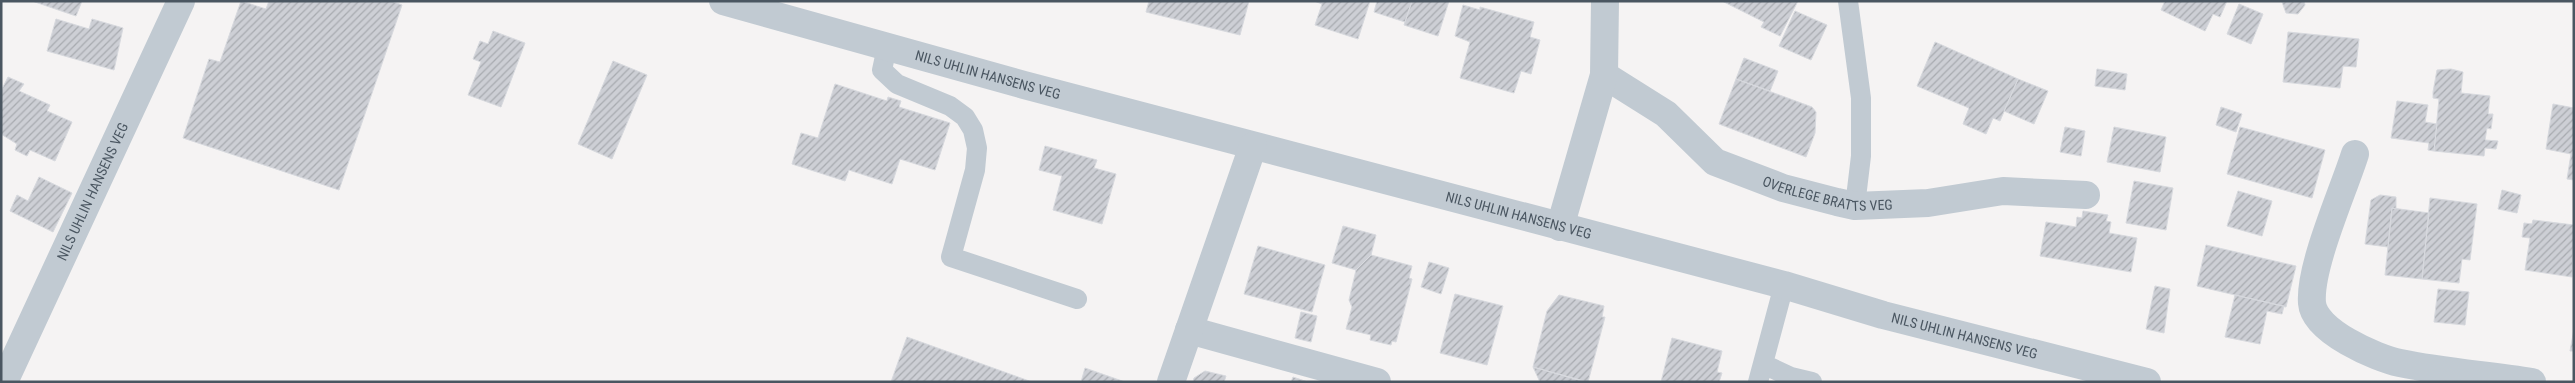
<svg xmlns="http://www.w3.org/2000/svg" width="2575" height="383" viewBox="0 0 2575 383" font-family="'Roboto Condensed',sans-serif">
<defs>
<pattern id="building-hatch" width="6" height="6" patternUnits="userSpaceOnUse" patternTransform="scale(1.25)"><rect width="6" height="6" fill="#cdcfd5"/><path d="M-1 1l2-2M0 6l6-6M5 7l2-2" fill="none" stroke="#a8abb0"/></pattern>
</defs>
<rect width="100%" height="100%" fill="#f5f3f3"/>
<path fill="url(#building-hatch)" stroke="#d7d9de" d="M32 1H82L76 16Z
M241 1 266 9 269 1H391L402 5 339 190 183 138 209 59 220 62Z
M1149 1H1249L1240 35 1146 12Z
M1314 1H1370L1358 39 1315 25 1322 4Z
M1377 1H1412L1405 22 1374 12Z
M1412 1H1449L1438 36 1404 25Z
M1722 1H1798L1780 36 1761 27 1764 22Z
M2165 1H2227L2220 17 2213 14 2205 31 2161 10Z
M2304 1 2305 5 2298 14 2286 13 2282 2Z
M2239 4 2263 14 2251 44 2227 34Z
M1463 5 1480 10V7L1534 22 1530 37 1540 40 1531 74 1521 71 1514 93 1460 78 1470 42 1455 36Z
M1795 11 1827 25 1811 60 1779 46Z
M56 19 89 29 92 19 123 28 114 70 47 51Z
M493 31 525 43 501 107 468 95 481 62 473 59 480 41 488 44Z
M2288 32 2359 39 2356 67 2343 66 2340 88 2283 82Z
M1935 42 2018 79 2000 121 1993 118 1986 134 1963 124 1969 108 1917 86Z
M1744 58 1778 71 1770 91 1736 79Z
M613 61 647 75 612 159 578 144Z
M2097 69 2127 74 2125 90 2095 86Z
M2451 69 2463 72 2461 93 2490 96 2488 114H2493L2491 129 2487 128 2485 140 2498 141 2496 149 2485 148 2484 156 2434 151 2439 99 2433 98V92L2437 70Z
M8 77 24 84 19 91 50 105 47 111 72 122 55 161 30 150 27 156 15 150 17 144 1 134V91Z
M1736 79 1812 107 1816 112 1815 133 1806 157 1719 124Z
M2018 79 2048 91 2034 124 2004 111Z
M835 84 887 101 888 97 901 101 899 107 950 123 935 170 900 159 892 184 849 170 845 181 792 164 801 133 818 138Z
M2397 101 2428 105 2425 122 2437 124 2434 151 2428 150 2429 143 2391 138Z
M2553 104 2574 108V180L2567 179 2571 154 2546 149Z
M2221 107 2242 114 2236 132 2216 125Z
M2065 127 2085 131 2081 156 2060 152Z
M2114 127 2166 137 2160 172 2107 162Z
M2240 127 2325 150 2312 198 2227 174Z
M1045 146 1097 160 1094 168 1116 174 1102 224 1053 210 1062 176 1039 170Z
M39 177 72 193 53 232 10 211 17 195 28 201Z
M2134 181 2173 188 2166 230 2126 223Z
M2502 190 2521 195 2517 213 2498 209Z
M2238 191 2272 201 2262 236 2227 226Z
M2380 195 2396 197V209L2392 208 2388 247 2365 244 2371 200Z
M2430 198 2477 204 2470 260 2462 259 2459 283 2422 279Z
M2392 208 2429 213 2422 279 2385 275Z
M2083 211 2108 215 2106 221 2111 222 2109 233 2137 238 2131 272 2040 256 2046 222 2076 227 2077 217 2082 218Z
M2533 220 2574 225 2572 277 2525 270 2530 238 2522 237 2524 223 2532 224Z
M1343 226 1376 235 1371 255 1356 270 1332 263Z
M2206 245 2296 266 2286 307 2197 286Z
M1258 246 1325 265 1312 312 1244 294Z
M1371 255 1412 266 1409 278 1412 279 1396 342 1392 341 1391 345 1370 340 1371 335 1346 329 1352 307 1349 300 1356 270Z
M1429 262 1449 268 1441 294 1421 287Z
M2155 286 2170 289 2164 333 2146 329Z
M2438 289 2469 292 2465 325 2434 322Z
M1455 294 1503 306 1487 365 1440 353Z
M1559 295 1604 306 1602 317H1605L1588 382 1533 367 1547 311Z
M2235 295 2284 306 2282 314 2267 311 2260 344 2225 337Z
M1301 312 1317 316 1311 342 1295 338Z
M2574 329V351H2570Z
M907 337 1032 382H891Z
M1672 338 1722 351 1717 372 1722 373 1719 382H1661Z
M1533 367 1585 382H1540Z
M1085 368 1125 382H1081Z
M1205 371 1226 376 1224 382H1193L1194 378Z
M1293 377 1308 382H1291Z"/>
<g fill="none" stroke-linecap="round" stroke-linejoin="round">
<path stroke="#c1cad2" stroke-width="20" d="M1848 1 1861 98V156L1855 206
M887 47 882 70 897 84 950 106 965 117 973 130 977 148 975 170 951 257 1077 299
M1763 364 1791 377 1812 382
M1758 382 1784 285"/>
<g stroke="#c1cad2" stroke-width="28">
<path id="s1" d="M723 1 1024 85 1784 285 1883 315 2147 382"/>
<path id="s2" d="M1604 75 1666 114 1715 162 1783 188 1837 202 1855 206 1928 203 2003 191 2086 195"/>
<path d="M2355 154C2343 192 2309 267 2312 303 2314 331 2376 358 2400 363 2443 372 2488 375 2532 382"/>
<path d="M1560 227 1604 75 1605 1"/>
<path d="M1189 330 1377 382"/>
<path id="s3" d="M4 382 181 1"/>
<path d="M1171 382 1253 146"/>
</g>
</g>
<g text-anchor="middle" stroke-width="4" stroke-linejoin="round" paint-order="stroke">
<g font-size="14" fill="#4a5661" stroke="#fff">
<text dy="5" stroke="none"><textPath href="#s1" startOffset="275">NILS UHLIN HANSENS VEG</textPath></text>
<text dy="5" stroke="none"><textPath href="#s2" startOffset="260">OVERLEGE BRATTS VEG</textPath></text>
<text dy="5" stroke="none"><textPath href="#s3" startOffset="210">NILS UHLIN HANSENS VEG</textPath></text>
<text dy="5" stroke="none"><textPath href="#s1" startOffset="824">NILS UHLIN HANSENS VEG</textPath></text>
<text dy="5" stroke="none"><textPath href="#s1" startOffset="1286">NILS UHLIN HANSENS VEG</textPath></text>
</g>
</g>
<rect width="2575" height="383" fill="none" stroke="#4a5661" stroke-width="5"/>
</svg>
